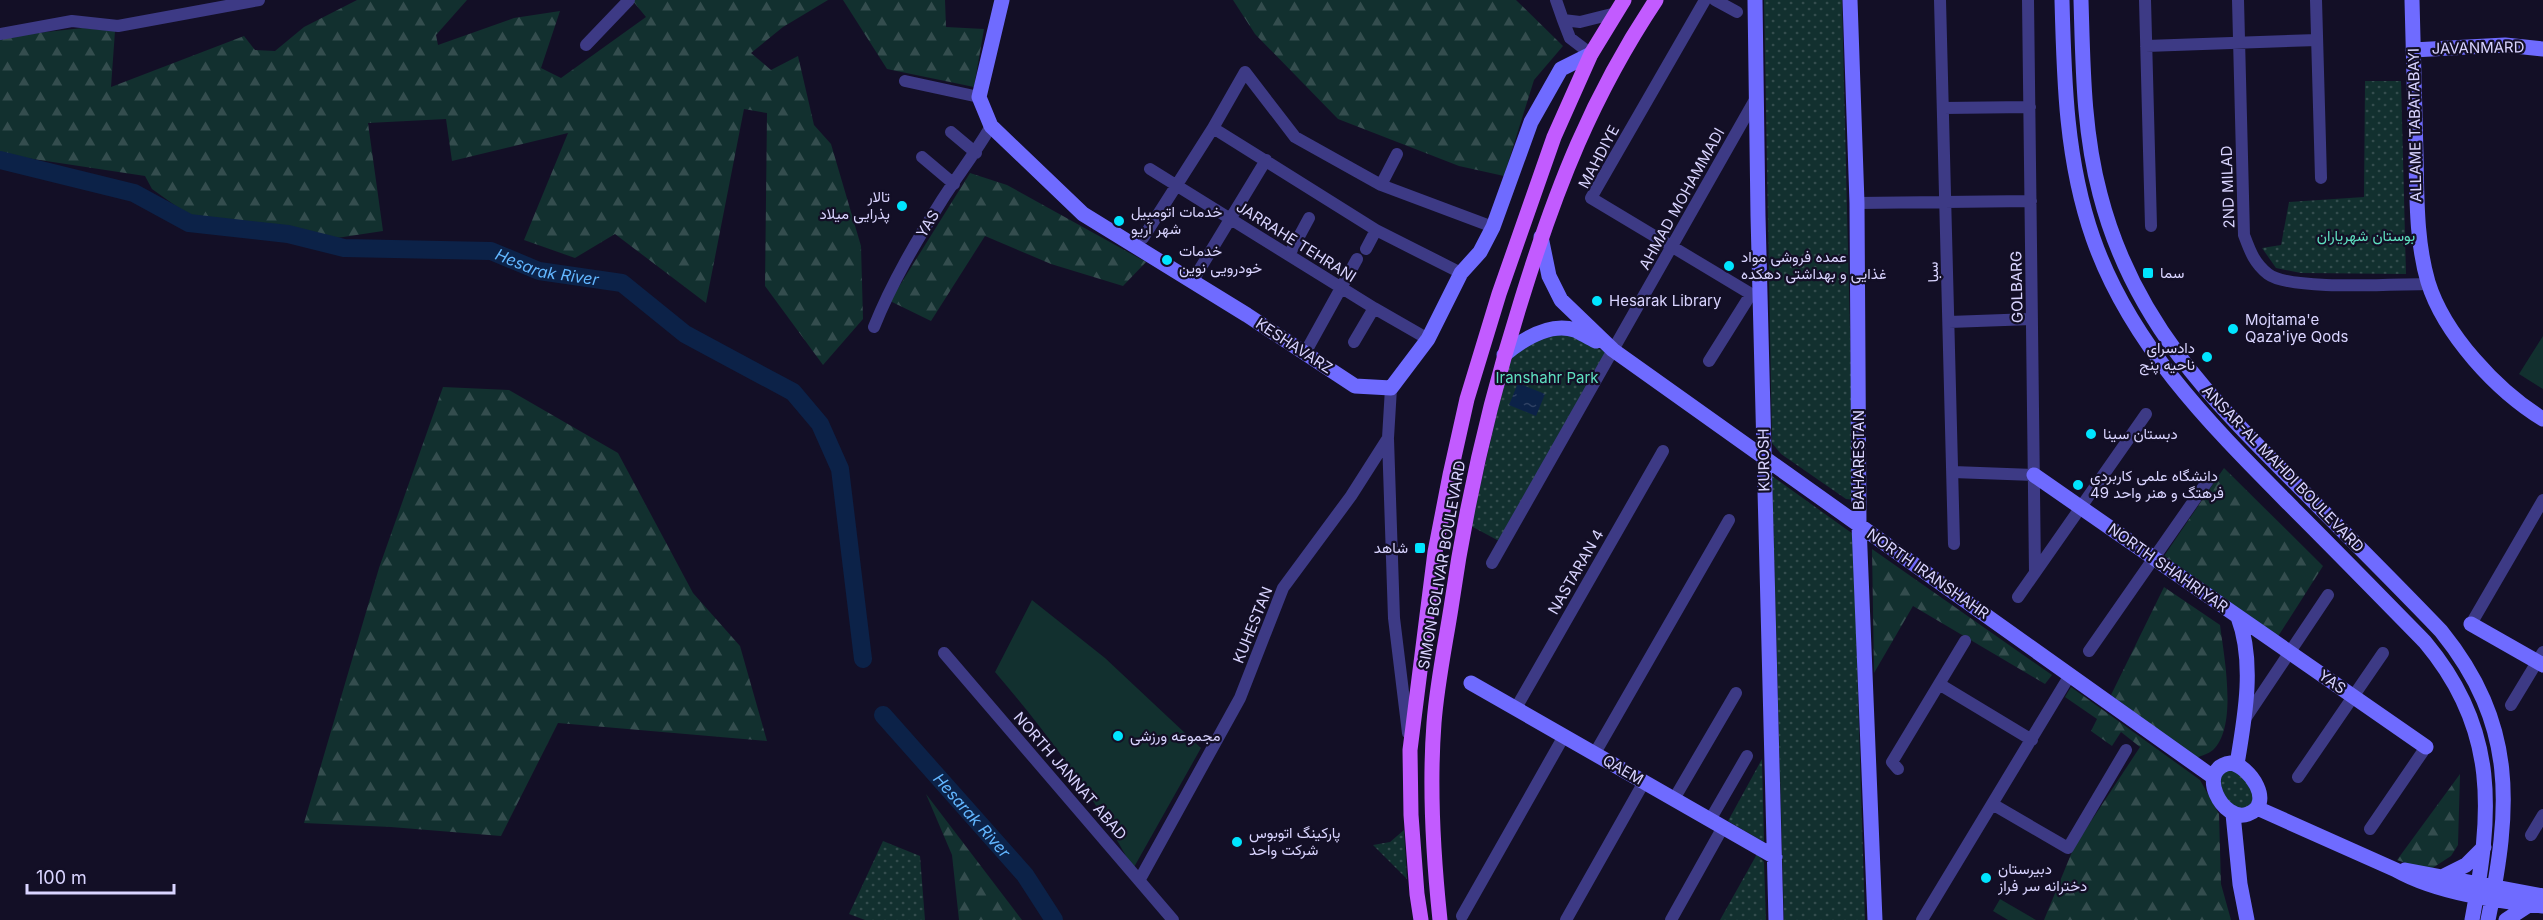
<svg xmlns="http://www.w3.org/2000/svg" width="2543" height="920" viewBox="0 0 2543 920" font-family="Inter,Vazirmatn,sans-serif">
<defs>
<pattern id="green-dots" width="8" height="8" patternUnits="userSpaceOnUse" patternTransform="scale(1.5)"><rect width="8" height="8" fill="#12302f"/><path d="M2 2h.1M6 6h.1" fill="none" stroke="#344d4e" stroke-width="1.8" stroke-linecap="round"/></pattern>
<pattern id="forest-firs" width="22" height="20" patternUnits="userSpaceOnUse" patternTransform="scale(1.5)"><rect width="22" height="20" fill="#12302f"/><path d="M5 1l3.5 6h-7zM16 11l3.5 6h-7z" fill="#344d4e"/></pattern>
<pattern id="water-ripples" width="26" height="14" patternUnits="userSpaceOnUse" patternTransform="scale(1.5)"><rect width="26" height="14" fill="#0c2248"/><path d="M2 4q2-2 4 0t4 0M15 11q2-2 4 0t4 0" fill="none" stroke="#2f4163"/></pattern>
</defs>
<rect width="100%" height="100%" fill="#130f26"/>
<path fill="url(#green-dots)" d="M1764 0H1842L1854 500 1846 499 1781 454 1772 443Z
M2365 81H2401L2406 274 2301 273 2276 268 2262 248 2281 245 2289 202 2364 197Z
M1551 335H1574L1607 353 1499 541 1471 526 1507 369 1513 356 1522 346Z
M1772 476 1853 534 1865 920H1784Z
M1762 759 1764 842 1728 821Z
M2235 766 2255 790 2251 808H2232L2217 786V777Z
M1404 830 1407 879 1373 845 1390 842Z
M883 841 920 856 925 920H865L849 914Z
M1757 854 1764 862 1766 920H1720Z"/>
<path fill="url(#forest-firs)" d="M357 0H467L436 35 438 45 514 18 560 11 541 68 561 78 646 17 632 0H828L783 27 751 53 771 70 798 56 814 125 831 144 861 246 863 319 823 365 765 286 767 113 744 109 706 303 615 234 575 258 524 240 568 133 452 161 446 119 368 123 383 231 330 239 226 220 190 216 152 189 145 176 0 154V37L83 28 115 31 111 87 244 36 255 50 275 51 304 27Z
M843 0H945L946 27 984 29 974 87 887 69Z
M1233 0H1516L1563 46 1534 80 1504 176 1459 166 1338 119 1255 34Z
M970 173 1007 185 1146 262 1123 286 1051 264 985 236 931 321 890 301Z
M443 387 509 390 618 453 693 593 740 646 767 741 558 723 501 836 391 827 304 823 379 568Z
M2224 468 2323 566 2277 638 2164 556Z
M1872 549 2052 675 2045 684 1913 606 1874 673Z
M2164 587 2220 625C2224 656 2238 727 2213 750 2208 754 2201 756 2195 758L2111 695Z
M2071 687 2200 780 2219 814 2221 884 2231 920H2044L2074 847 2140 747 2121 732 2112 746 2091 731 2097 719 2065 697Z
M2460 774 2458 845 2451 856 2428 871 2397 860Z
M926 794 1022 920H959L952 855Z"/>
<path fill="#12302f" d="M2543 336V389L2519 374Z
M1032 600 1105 658 1201 748 1133 869C1095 797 1048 734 995 672Z
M2000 899 2036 920H2008L1993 911Z"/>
<path fill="url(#water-ripples)" d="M1518 383 1545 394 1536 416 1509 405Z"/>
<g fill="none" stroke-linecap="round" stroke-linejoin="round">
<g stroke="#0c2248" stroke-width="18">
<path id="s1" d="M0 160 134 193 189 223 288 234 344 248 491 251 539 271 622 283 685 334 793 392 820 424 840 469 863 659"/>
<path id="s2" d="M883 715 1025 875 1054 920"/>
</g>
<path stroke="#3d3a85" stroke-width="12" d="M1556 0 1563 20
M1705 0 1591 198 1751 294 1709 361
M1715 0 1737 12
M1940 0 1954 544
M2028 0 2035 573
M2145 0 2151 226
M2238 0 2244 235C2250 251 2254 263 2268 274 2290 291 2396 284 2429 284
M2316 0 2321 178
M0 34 72 21 118 26 259 0
M586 45 629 0
M2146 46 2317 40
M1591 54 1570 38 1563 20 1580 22 1616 13
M905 81 979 97
M1943 108 2030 107
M1213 128 1376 230 1461 273
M951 132 976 153
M922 157 954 184
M1150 169 1374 308 1428 339
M1381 185 1397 154
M1857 203 2031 201
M1143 238 1213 128 1245 72 1295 137 1381 185 1493 227
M1366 249 1376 230
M1289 255 1309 218
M1192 282 1266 160
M1949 322 2032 319
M874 327C892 282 917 240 942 200 958 175 976 152 991 126
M1354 342 1374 308
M1305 353 1357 259
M1388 439 1394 618 1408 733
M1953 472 2034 475
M1492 563 1756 98
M2018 597 2146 414
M2471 624 2543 500
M2089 651 2209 479
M944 653 1173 920
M1939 684 2032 740
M2511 705 2543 652
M1516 708 1663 451
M2245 719 2328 595
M1595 753 1729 520
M1898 769 1892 762 1965 641
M2298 777 2383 653
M1674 799 1736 693
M1994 805 2068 848 2126 750
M1710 820 1747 756
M2370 829 2426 747
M2531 835 2543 815
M1140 879 1240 698 1283 588 1351 496 1388 438 1391 388
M1462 916 1564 736
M1566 920 1644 782
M1671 920 1723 827
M1922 920 2070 675"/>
<path stroke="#6f6bff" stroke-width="15" d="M1002 0 979 97 991 126 1083 214 1247 315 1355 386 1391 388 1428 339 1461 273 1480 252 1493 227 1531 122 1561 69 1591 54
M1755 0 1758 216 1776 920
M1850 0 1857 203 1859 525 1875 920
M2062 0C2064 81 2066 161 2093 238 2131 347 2214 428 2294 509 2338 553 2381 597 2425 642 2499 730 2492 813 2472 920
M2081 0C2083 65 2083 130 2100 194 2133 323 2213 401 2304 492 2350 538 2396 584 2441 631 2517 725 2511 807 2488 920
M2412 0C2413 52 2415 103 2416 155 2417 197 2416 241 2428 282 2444 334 2497 391 2543 419
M2413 50 2505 45 2543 49
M1541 237 1549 276 1561 300 1613 350 2213 777
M1504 355C1522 340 1550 322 1575 330 1582 333 1589 338 1596 341
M2034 475 2426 747
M2471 624 2543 665
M1471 683 1775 857
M2231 763C2250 766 2275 804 2248 814 2223 824 2194 768 2231 763Z
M2237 764C2245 717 2255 662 2238 617
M2257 808 2396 870C2437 893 2496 901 2543 906
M2233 814 2240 884 2247 920
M2405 870 2543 896
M2444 876 2466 865 2484 847
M2506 920 2529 905"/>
<path stroke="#c25bff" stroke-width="15" d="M1421 920 1417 894 1411 815 1410 750 1435 552 1450 475 1467 399 1499 294 1554 137 1591 54 1624 0
M1440 920C1433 854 1429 789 1434 723 1437 684 1445 646 1451 608 1466 502 1490 399 1522 298 1556 188 1592 96 1656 0"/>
</g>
<g fill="#00e5ff" stroke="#130f26" stroke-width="2">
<circle cx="902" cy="206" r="6"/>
<circle cx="1119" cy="221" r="6"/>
<circle cx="1167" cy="260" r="6"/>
<circle cx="1729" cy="266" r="6"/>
<rect x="2142" y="267" width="12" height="12" rx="3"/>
<circle cx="1597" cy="301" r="6"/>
<circle cx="2233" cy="329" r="6"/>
<circle cx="2207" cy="357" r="6"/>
<circle cx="2091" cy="434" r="6"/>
<circle cx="2078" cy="485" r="6"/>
<rect x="1414" y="542" width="12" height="12" rx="3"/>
<circle cx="1118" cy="736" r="6"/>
<circle cx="1237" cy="842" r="6"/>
<circle cx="1986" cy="878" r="6"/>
</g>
<g text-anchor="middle" stroke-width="4.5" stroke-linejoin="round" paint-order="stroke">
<g font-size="15" fill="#d9d4ff" stroke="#130f26">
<text transform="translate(2478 48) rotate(-1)" y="5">JAVANMARD</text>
<text transform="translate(2415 125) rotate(-91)" y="5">ALLAME TABATABAYI</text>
<text transform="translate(1599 157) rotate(-62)" y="5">MAHDIYE</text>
<text transform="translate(2228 187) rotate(-92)" y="5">2ND MILAD</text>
<text transform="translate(1682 199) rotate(-61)" y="5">AHMAD MOHAMMADI</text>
<text transform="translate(928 224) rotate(-59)" y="5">YAS</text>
<text transform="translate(1296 242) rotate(32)" y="5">JARRAHE TEHRANI</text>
<text transform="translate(1933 272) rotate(-92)" y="5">سبا</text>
<text transform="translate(2017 287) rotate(-91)" y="5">GOLBARG</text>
<text transform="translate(1294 346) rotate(33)" y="5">KESHAVARZ</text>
<text transform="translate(1764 460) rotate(-91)" y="5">KUROSH</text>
<text transform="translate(1859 460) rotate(-90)" y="5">BAHARESTAN</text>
<text transform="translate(2283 469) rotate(46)" y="5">ANSAR-AL MAHDI BOULEVARD</text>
<text transform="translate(1442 565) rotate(-80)" y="5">SIMON BOLIVAR BOULEVARD</text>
<text transform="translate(2168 568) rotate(35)" y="5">NORTH SHAHRIYAR</text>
<text transform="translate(1576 572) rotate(-60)" y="5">NASTARAN 4</text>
<text transform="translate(1928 574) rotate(35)" y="5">NORTH IRANSHAHR</text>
<text transform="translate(1253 625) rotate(-68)" y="5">KUHESTAN</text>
<text transform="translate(2332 682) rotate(35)" y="5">YAS</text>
<text transform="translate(1623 770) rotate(30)" y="5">QAEM</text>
<text transform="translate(1070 776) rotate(49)" y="5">NORTH JANNAT ABAD</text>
</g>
<g font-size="15" fill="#d9d4ff" stroke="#130f26" text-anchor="start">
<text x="890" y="202" text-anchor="end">تالار<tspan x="890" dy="17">پذرایی میلاد</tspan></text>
<text x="1131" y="217">خدمات اتومبیل<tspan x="1131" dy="17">شهر آریو</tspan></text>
<text x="1179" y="256">خدمات<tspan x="1179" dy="17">خودرویی نوین</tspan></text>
<text x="1741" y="262">عمده فروشی مواد<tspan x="1741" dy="17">غذایی و بهداشتی دهکده</tspan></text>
<text x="2160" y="278">سما</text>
<text x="1609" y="306">Hesarak Library</text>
<text x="2245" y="325">Mojtama'e<tspan x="2245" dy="17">Qaza'iye Qods</tspan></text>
<text x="2195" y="353" text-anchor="end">دادسرای<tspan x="2195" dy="17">ناحیه پنج</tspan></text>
<text x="2103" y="439">دبستان سینا</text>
<text x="2090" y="481">دانشگاه علمی کاربردی<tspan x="2090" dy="17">فرهتگ و هنر واحد 49</tspan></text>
<text x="1408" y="553" text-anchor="end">شاهد</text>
<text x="1130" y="741">مجموعه ورزشی</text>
<text x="1249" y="838">پارکینگ اتوبوس<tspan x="1249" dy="17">شرکت واحد</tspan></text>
<text x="1998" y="874">دبیرستان<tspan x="1998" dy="17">دخترانه سر فراز</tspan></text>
</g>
<g font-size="15" fill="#5fe0c0" stroke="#130f26">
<text x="2366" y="241">بوستان شهریاران</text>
<text x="1547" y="383">Iranshahr Park</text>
</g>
<g font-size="16" font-style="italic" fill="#62b6ff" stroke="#130f26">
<text dy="6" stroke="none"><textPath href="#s1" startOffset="564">Hesarak River</textPath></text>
<text dy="6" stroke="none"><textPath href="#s2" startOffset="134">Hesarak River</textPath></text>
</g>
</g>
<path d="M27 884v9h147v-9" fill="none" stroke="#d9d4ff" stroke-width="3"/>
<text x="36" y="884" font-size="18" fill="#d9d4ff" stroke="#130f26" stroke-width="4.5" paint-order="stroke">100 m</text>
</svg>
